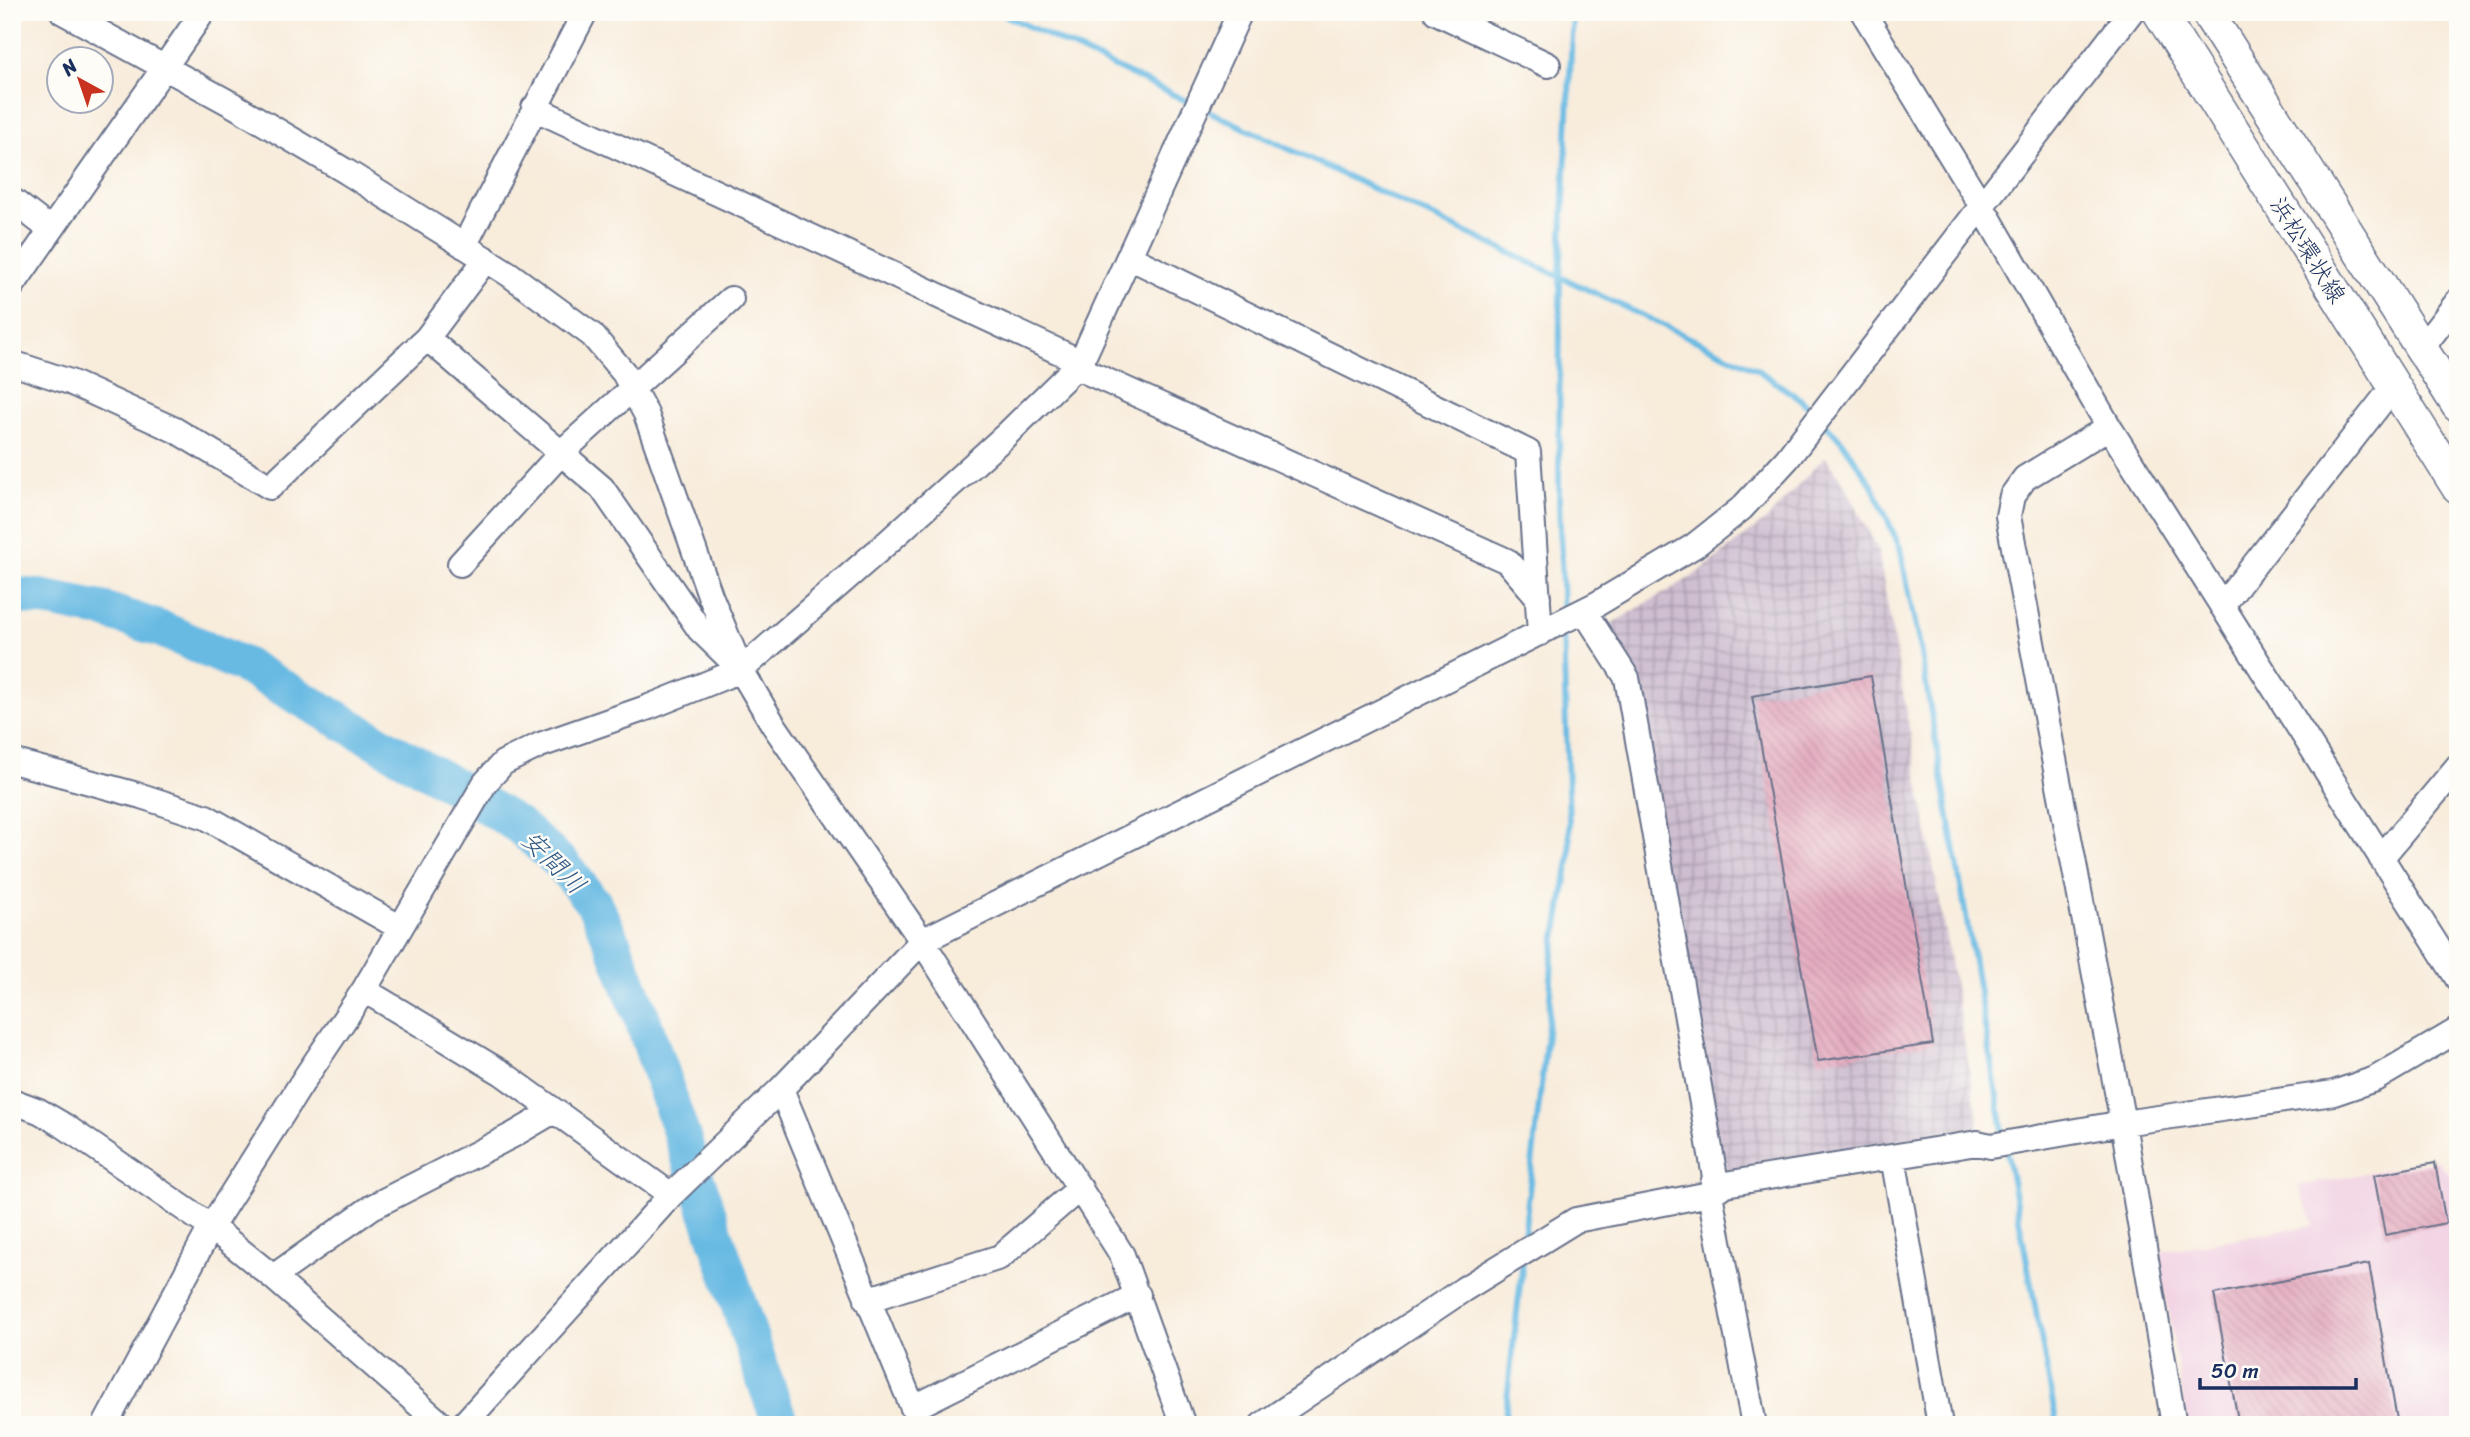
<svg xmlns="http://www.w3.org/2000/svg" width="2470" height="1437" viewBox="0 0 2470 1437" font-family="Sriracha,'Klee One',sans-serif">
<defs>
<pattern id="industrial-grid" width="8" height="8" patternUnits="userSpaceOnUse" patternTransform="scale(1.75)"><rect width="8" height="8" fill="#cebed0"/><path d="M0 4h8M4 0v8" fill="none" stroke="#a69bac"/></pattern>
<pattern id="building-back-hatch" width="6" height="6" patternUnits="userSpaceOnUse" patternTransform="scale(1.75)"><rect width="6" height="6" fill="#e4abbf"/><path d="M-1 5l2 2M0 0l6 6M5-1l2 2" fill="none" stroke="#c393a7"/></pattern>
</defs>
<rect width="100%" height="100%" fill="#fdfcf7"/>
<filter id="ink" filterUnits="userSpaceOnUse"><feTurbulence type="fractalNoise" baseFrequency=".0143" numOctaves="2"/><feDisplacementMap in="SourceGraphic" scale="14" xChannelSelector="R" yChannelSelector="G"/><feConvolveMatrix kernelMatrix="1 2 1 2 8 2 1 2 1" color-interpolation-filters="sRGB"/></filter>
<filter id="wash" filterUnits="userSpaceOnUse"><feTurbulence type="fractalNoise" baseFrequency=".00686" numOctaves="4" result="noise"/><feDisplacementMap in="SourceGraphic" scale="28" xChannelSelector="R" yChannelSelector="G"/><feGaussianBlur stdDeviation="1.57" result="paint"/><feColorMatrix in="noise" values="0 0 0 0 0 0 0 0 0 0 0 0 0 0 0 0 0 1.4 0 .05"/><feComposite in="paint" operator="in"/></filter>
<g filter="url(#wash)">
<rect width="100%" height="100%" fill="#f8ecdb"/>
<path fill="#f1d0e2" d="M2437 1160 2458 1185V1425H2188L2158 1252 2314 1225 2299 1186Z"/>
<path fill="url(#industrial-grid)" d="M1825 456 1846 487 1878 550 1979 1126 1726 1170 1604 628 1693 576 1767 519Z"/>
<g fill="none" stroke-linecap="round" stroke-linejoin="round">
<path stroke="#67bae3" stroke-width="6" d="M998 12 1193 104
M1202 108 1756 369 1800 399 1815 413
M1822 421 1841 440 1872 485 1900 548 1918 637 2004 1137
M1563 615 1559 499 1560 278 1573 12
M2006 1148 2057 1425
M1523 1245 1549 1015 1552 961 1570 855 1563 629
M1504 1425 1523 1260"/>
<path stroke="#67bae3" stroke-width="37" d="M12 595 42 598 104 610 163 630 245 666 463 791 519 826 563 865 594 904 612 941 640 1012 761 1370 781 1425"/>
</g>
<g id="blocks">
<path fill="url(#building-back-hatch)" d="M1871 676 1933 1044 1818 1061 1752 696Z
M2435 1163 2446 1223 2385 1235 2374 1175Z
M2369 1264 2398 1425H2239L2214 1294Z"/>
</g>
</g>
<g filter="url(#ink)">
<use href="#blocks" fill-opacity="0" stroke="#68718a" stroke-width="2"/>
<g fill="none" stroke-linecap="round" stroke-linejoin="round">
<defs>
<path id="minor" d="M63 12 235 106 347 172 509 274 592 335 624 373 646 414 710 595 741 670 773 724 922 941 1122 1255 1183 1425
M1436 12 1548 65
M1863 12 1981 205 2109 427 2458 979
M534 108 1081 362
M12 200 51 230
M464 246 585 12
M1129 257 1528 452 1540 633
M12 286 203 12
M427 338 602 488 700 630 732 661
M2421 349 2458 301
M12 363 70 382 175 430 270 487 427 338 486 259
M1076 367 1507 561 1538 597
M2109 427 2025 478 2012 496 2008 516 2123 1123 2174 1425
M460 564 561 453 731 299
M2222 606 2393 387
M1584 611 1627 678 1715 1177 1710 1194 1754 1425
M12 761 141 796 206 817 399 927
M2381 858 2458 766
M364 990 502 1073 671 1195
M781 1089 920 1425
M12 1101 39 1111 63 1125 211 1227 273 1277 442 1425
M1893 1157 1940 1425
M273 1277 372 1207 513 1135 554 1111
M867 1300 1000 1257 1080 1188
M913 1408 1138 1295
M105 1425 211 1227 305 1078 364 990 485 783 503 763 540 745 649 707 741 670 888 542 1004 437 1081 362 1240 12
M463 1425 671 1195 781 1089 922 941 1597 604 1694 546 1742 508 1787 459 2131 12
M1262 1425 1464 1289 1576 1220 1710 1194 1725 1184 1977 1143 1991 1146 2123 1123 2334 1093 2375 1079 2458 1030"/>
<path id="major" d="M2159 12 2458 488
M2207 12 2458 406"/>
</defs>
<use href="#minor" stroke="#68718a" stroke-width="28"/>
<use href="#major" stroke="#68718a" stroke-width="35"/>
<use href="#minor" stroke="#fff" stroke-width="24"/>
<use href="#major" stroke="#fff" stroke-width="32"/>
</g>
</g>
<g text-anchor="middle" stroke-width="5" stroke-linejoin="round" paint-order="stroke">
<g font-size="24" fill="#1b2f5e" stroke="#fdfcf7">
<text transform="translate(2308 250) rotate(58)" y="8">浜松環状線</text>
</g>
<g font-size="26" font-style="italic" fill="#325986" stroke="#fdfcf7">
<text transform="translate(554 862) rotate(45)" y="9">安間川</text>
</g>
</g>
<rect width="2470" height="1437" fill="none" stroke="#fdfcf7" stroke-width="42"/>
<g transform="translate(80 80) rotate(320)"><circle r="33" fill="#fdfcf7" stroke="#a3aaba" stroke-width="2"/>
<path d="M0-5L12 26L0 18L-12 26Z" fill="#c8321e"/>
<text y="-10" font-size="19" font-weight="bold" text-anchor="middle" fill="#1b2f5e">N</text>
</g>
<path d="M2200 1378v10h156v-10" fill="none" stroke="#1b2f5e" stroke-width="3.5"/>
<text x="2211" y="1378" font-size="21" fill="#1b2f5e" stroke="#fdfcf7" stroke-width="5" paint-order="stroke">50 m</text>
</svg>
